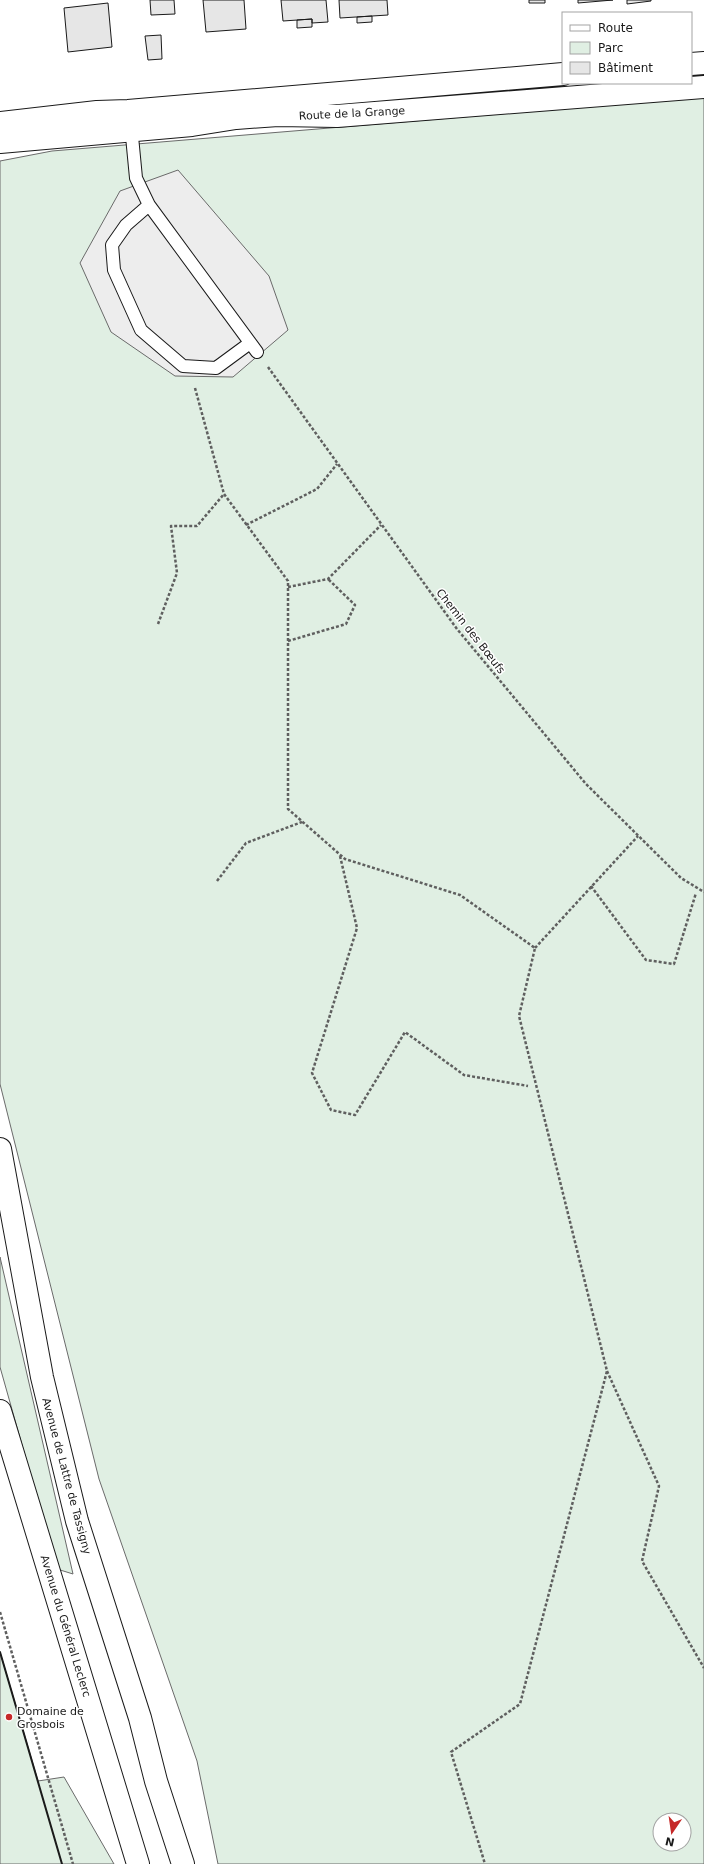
<svg xmlns="http://www.w3.org/2000/svg" width="704" height="1864" viewBox="0 0 704 1864" font-family="'DejaVu Sans',sans-serif">
<rect width="100%" height="100%" fill="#fff"/>
<path fill="#e0efe3" stroke="#6a6a6a" fill-rule="evenodd" d="M704 97V1864H218L197 1761 99 1479 0 1084V161L52 151ZM660 1820H684V1844H660Z
M0 1257 73 1574 57 1569 0 1367Z
M0 1652 38 1781 64 1777 114 1864H0Z"/>
<path fill="#ededed" stroke="#6a6a6a" d="M178 170 269 276 288 330 233 377 175 376 111 332 80 263 120 191Z"/>
<path fill="#e6e6e6" stroke="#1a1a1a" d="M150 0H174L175 14 151 15Z
M203 0H244L246 29 206 32Z
M281 0H326L328 22 312 23V19L283 21Z
M339 0H387L388 15 340 18Z
M529 0H545V3H529Z
M578 0H613L578 3Z
M627 0H651V1L627 4Z
M108 3 112 47 68 52 64 8Z
M372 16V22L357 23V17Z
M312 19V27L297 28V20Z
M161 35 162 59 148 60 145 36Z"/>
<g fill="none" stroke-linecap="round" stroke-linejoin="round">
<defs>
<path id="lane" d="M131 126 136 178 149 205 257 352
M149 205 126 225 112 245 114 270 141 330 183 366 216 368 250 343"/>
<path id="secondary" d="M691 64 704 63
M0 123 97 112 128 111 563 74
M0 142 192 125 236 118 278 115 337 116 704 87"/>
<path id="primary" d="M0 1149 42 1377 77 1521 140 1718 156 1781 183 1864
M0 1411 138 1864"/>
</defs>
<use href="#lane" stroke="#1a1a1a" stroke-width="14"/>
<use href="#secondary" stroke="#1a1a1a" stroke-width="24"/>
<use href="#primary" stroke="#1a1a1a" stroke-width="24"/>
<path stroke="#5f5f5f" stroke-width="2.5" stroke-dasharray="3 2" stroke-linecap="butt" d="M268 367 457 629 586 784 681 878 704 892
M195 388 224 494 288 581V809L345 859 460 895 535 948 519 1016 607 1371 520 1704 451 1752 485 1864
M246 525 317 489 337 464
M288 587 328 579 381 525
M158 624 177 573 171 526H197L224 494
M288 641 346 624 355 605 328 579
M340 856 357 928 312 1073 331 1110 355 1115 405 1032 464 1075 528 1086
M217 881 246 843 302 822
M591 886 646 960 674 964 696 893
M535 948 638 836
M607 1371 659 1486 642 1561 704 1668
M0 1612 73 1864"/>
<use href="#lane" stroke="#fff" stroke-width="12"/>
<use href="#secondary" stroke="#fff" stroke-width="22"/>
<use href="#primary" stroke="#fff" stroke-width="22"/>
<path stroke="#1a1a1a" stroke-width="2" d="M0 1652 62 1864"/>
</g>
<circle fill="#c62828" stroke="#fff" stroke-width="1.5" cx="9" cy="1717" r="4"/>
<g text-anchor="middle" stroke-width="3" stroke-linejoin="round" paint-order="stroke">
<g font-size="11" fill="#1a1a1a" stroke="#fff">
<text transform="translate(352 113) rotate(-3)" y="4">Route de la Grange</text>
<text transform="translate(471 631) rotate(52)" y="4">Chemin des Bœufs</text>
<text transform="translate(67 1476) rotate(75)" y="4">Avenue de Lattre de Tassigny</text>
<text transform="translate(66 1626) rotate(73)" y="4">Avenue du Général Leclerc</text>
</g>
<g font-size="11" fill="#1a1a1a" stroke="#fff" text-anchor="start">
<text x="17" y="1715">Domaine de<tspan x="17" dy="13">Grosbois</tspan></text>
</g>
</g>
<rect x="562" y="12" width="130" height="72" fill="#ffffff" stroke="#a3a3a3"/>
<rect x="570" y="25" width="20" height="6" fill="#ffffff" stroke="#a3a3a3"/>
<text x="598" y="32" font-size="12" fill="#1a1a1a">Route</text>
<rect x="570" y="42" width="20" height="12" fill="#e0efe3" stroke="#a3a3a3"/>
<text x="598" y="52" font-size="12" fill="#1a1a1a">Parc</text>
<rect x="570" y="62" width="20" height="12" fill="#e6e6e6" stroke="#a3a3a3"/>
<text x="598" y="72" font-size="12" fill="#1a1a1a">Bâtiment</text>
<g transform="translate(672 1832) rotate(193)"><circle r="19" fill="#ffffff" stroke="#a3a3a3"/>
<path d="M0-3L7 15L0 10L-7 15Z" fill="#c62828"/>
<text y="-6" font-size="11" font-weight="bold" text-anchor="middle" fill="#1a1a1a">N</text>
</g>
</svg>
